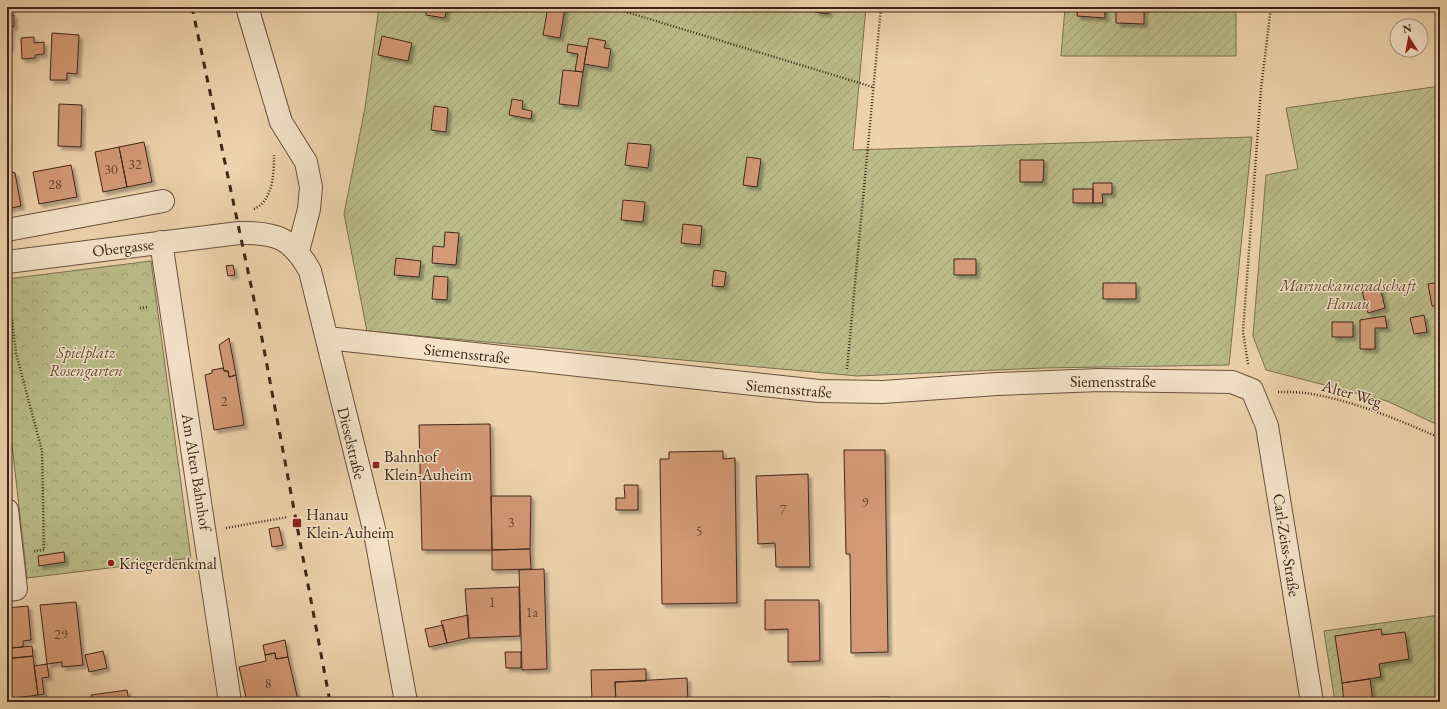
<svg xmlns="http://www.w3.org/2000/svg" width="1447" height="709" viewBox="0 0 1447 709" font-family="'EB Garamond',serif">
<defs>
<pattern id="forest-crowns" width="20" height="18" patternUnits="userSpaceOnUse"><rect width="20" height="18" fill="#babc88"/><path d="M2 6a3 3 0 1 1 6 0M12 15a3 3 0 1 1 6 0" fill="none" stroke="#a1a175"/></pattern>
<pattern id="garden-furrows" width="10" height="10" patternUnits="userSpaceOnUse"><rect width="10" height="10" fill="#babc88"/><path d="M-1 1l2-2M0 10L10 0M9 11l2-2" fill="none" stroke="#a1a175"/></pattern>
<filter id="shadow"><feDropShadow dx="3.5" dy="3.5" stdDeviation="1" flood-color="#0004"/></filter>
</defs>
<rect width="100%" height="100%" fill="#eed3ac"/>
<filter id="stains"><feTurbulence type="fractalNoise" baseFrequency=".005" numOctaves="4"/><feColorMatrix values="0 0 0 0 .2 0 0 0 0 .09 0 0 0 0 .02 0 0 0 .5 -.17"/></filter>
<radialGradient id="worn" r=".72"><stop offset=".6" stop-color="#630" stop-opacity="0"/><stop offset="1" stop-color="#630" stop-opacity=".3"/></radialGradient>
<path fill="url(#forest-crowns)" stroke="#7c7050" d="M151 261 191 558 27 578 7 400V279Z"/>
<path fill="url(#garden-furrows)" stroke="#7c7050" d="M379 7H866L853 150 1252 137 1229 365 1044 368 857 376 367 331 344 214 365 108Z
M1011 7H1236V56H1061L1065 8Z
M1440 86V426L1387 401 1266 370 1253 336 1266 175 1298 169 1286 108Z
M1440 615V702H1335L1324 631Z"/>
<path fill="#d59977" stroke="#3f2518" filter="url(#shadow)" d="M7 7H11V15H14V27H11L10 49 7 48Z
M427 7H447L445 18 426 15Z
M548 7H565L560 38 543 35Z
M816 7H829L828 14 815 12Z
M1078 7H1105V18L1077 16Z
M1116 8H1144V24L1116 23Z
M52 33 79 35 77 74 67 73V80H50Z
M382 36 412 43 408 61 378 55Z
M34 37V43L44 42V54L35 55V58L22 59 21 38Z
M589 38 606 41 604 48 611 49 608 68 584 64Z
M568 44 587 47 583 72 575 71 578 54 567 52Z
M563 70 583 72 578 106 559 104Z
M512 99 523 101 522 109 532 111 531 119 509 115Z
M59 104 82 105 81 147 58 146Z
M434 106 448 108 446 132 431 130Z
M144 142 152 182 127 187 119 147Z
M628 143 651 145 648 168 625 165Z
M119 147 127 187 103 192 95 152Z
M747 157 761 159 757 187 743 185Z
M1020 160H1044L1043 182H1020Z
M71 165 77 197 39 204 33 172Z
M7 170 15 173 21 206 7 209Z
M1093 183H1112V194H1102L1103 203H1093Z
M1073 189H1093V203H1073Z
M623 200 645 202 643 222 621 220Z
M683 224 702 226 700 245 681 243Z
M445 232 459 233 456 265 432 263 433 246 444 247Z
M396 258 421 261 419 277 394 275Z
M954 259H976V275H954Z
M233 265 235 275 228 276 226 266Z
M714 270 726 272 724 287 712 286Z
M434 276 448 277 447 300 432 299Z
M1440 282V305L1432 306 1428 284Z
M1103 283H1136V299H1103Z
M1380 287 1385 308 1368 313 1362 291Z
M1424 315 1427 332 1414 334 1410 318Z
M1385 316 1387 328H1375V349H1360V320Z
M1332 322H1353V337H1332Z
M229 338 236 375 229 377 228 371H224L219 345Z
M223 368 224 371H228L229 377 236 375 244 425 214 430 205 375 212 373V370Z
M490 424 492 550H422L419 425Z
M844 450H885L888 652 851 653 850 554H846Z
M723 451V459L735 458 737 603 662 604 660 459H669V452Z
M808 474 810 567H776L775 543 758 544 756 476Z
M624 485H638V510H616V498H625Z
M491 496H531L530 549 492 550Z
M279 527 283 545 272 547 269 529Z
M530 549 531 569 492 570V550Z
M64 552 65 562 39 566 38 556Z
M544 569 547 669 522 670 519 570Z
M519 587 520 636 469 638 465 589Z
M765 600H819L820 661 788 662V629L765 630Z
M76 602 83 665 62 667V662L47 664 40 605Z
M28 606 31 640 23 641V647L11 648V643H7V608Z
M468 615 469 638 447 643 441 621Z
M443 625 447 643 429 647 425 629Z
M1381 629 1382 635 1405 632 1409 659 1379 664 1381 677 1342 683 1335 636Z
M285 640 288 657 276 659 275 653 265 655 263 645Z
M32 646 33 656 12 658 11 648Z
M103 651 107 668 89 672 85 655Z
M505 652H521V668H506Z
M275 653 276 659 288 657 298 700 289 702H247L239 667 266 661 265 655Z
M33 656 38 695 7 699V659Z
M47 664 49 677 42 678 44 694 38 695 34 666Z
M646 669V681L615 682 616 702H592L591 670Z
M687 678 688 702H616L615 682Z
M1370 679 1373 702H1344L1342 683Z
M127 690 129 702H92L91 695Z
M889 697V702H780V699Z"/>
<g fill="none" stroke-linecap="round" stroke-linejoin="round">
<defs>
<path id="minor" d="M247 7 281 122 306 162 311 187 309 209 298 251
M7 230 163 201
M161 242 230 702
M7 262 239 233C276 232 292 238 310 271L375 533 406 702
M327 338 819 391 883 392 997 384 1100 380 1232 382 1252 390 1267 426 1312 702
M7 510 16 589 7 590"/>
</defs>
<use href="#minor" stroke="#6b503d" stroke-width="24"/>
<path stroke="#3f2518" stroke-width="2.5" stroke-dasharray="1 2" stroke-linecap="butt" d="M610 7 873 87
M254 209C273 201 274 173 274 155
M140 308 148 307
M7 320 12 319 16 353 42 451 44 550 34 551
M1248 364 1243 332 1261 89 1271 7
M847 369 881 7
M1278 392C1290 392 1301 392 1312 394 1357 402 1399 420 1440 438
M226 528 288 517"/>
<use href="#minor" stroke="#f4e2c9" stroke-width="22"/>
<path stroke="#3f2518" stroke-width="3" stroke-dasharray="7 7" stroke-linecap="butt" d="M192 7 260 328 330 702"/>
</g>
<g fill="#8f2418" stroke="#f4e2c9" stroke-width="1.5">
<rect x="372" y="461" width="8" height="8" rx="2"/>
<rect x="292" y="518" width="10" height="10" rx="2"/>
<circle cx="111" cy="563" r="4"/>
</g>
<g text-anchor="middle" stroke-width="3" stroke-linejoin="round" paint-order="stroke">
<g font-size="14" fill="#644230">
<text x="135" y="169">32</text>
<text x="111" y="174">30</text>
<text x="55" y="189">28</text>
<text x="224" y="406">2</text>
<text x="865" y="507">9</text>
<text x="783" y="514">7</text>
<text x="511" y="527">3</text>
<text x="699" y="536">5</text>
<text x="492" y="607">1</text>
<text x="532" y="617">1a</text>
<text x="61" y="639">29</text>
<text x="268" y="688">8</text>
</g>
<g font-size="16" fill="#3f2518" stroke="#f4e2c9">
<text transform="translate(123 247) rotate(-7)" y="6">Obergasse</text>
<text transform="translate(467 353) rotate(6)" y="6">Siemensstraße</text>
<text x="1113" y="387">Siemensstraße</text>
<text transform="translate(789 388) rotate(5)" y="6">Siemensstraße</text>
<text transform="translate(1352 393) rotate(16)" y="6">Alter Weg</text>
<text transform="translate(352 443) rotate(76)" y="6">Dieselstraße</text>
<text transform="translate(197 472) rotate(81)" y="6">Am Alten Bahnhof</text>
<text transform="translate(1287 545) rotate(81)" y="6">Carl-Zeiss-Straße</text>
</g>
<g font-size="16" font-style="italic" fill="#5e4b34" stroke="#f4e2c9">
<text x="1348" y="291">Marinekameradschaft<tspan x="1348" dy="18">Hanau</tspan></text>
<text x="86" y="358">Spielplatz<tspan x="86" dy="18">Rosengarten</tspan></text>
</g>
<g font-size="16" fill="#3f2518" stroke="#f4e2c9" text-anchor="start">
<text x="384" y="462">Bahnhof<tspan x="384" dy="18">Klein-Auheim</tspan></text>
<text x="306" y="520">Hanau<tspan x="306" dy="18">Klein-Auheim</tspan></text>
<text x="119" y="569">Kriegerdenkmal</text>
</g>
</g>
<rect width="1447" height="709" fill="none" stroke="#eed3ac" stroke-width="24"/>
<rect x="8" y="8" width="1431" height="693" fill="none" stroke="#3f2518" stroke-width="2"/>
<rect x="12" y="12" width="1423" height="685" fill="none" stroke="#3f2518"/>
<g transform="translate(1409 38) rotate(349)"><circle r="19" fill="#f4e2c9" stroke="#ac9682"/>
<path d="M0-3L7 15L0 10L-7 15Z" fill="#8f2418"/>
<text y="-6" font-size="11" font-weight="bold" text-anchor="middle" fill="#3f2518">N</text>
</g>
<rect width="100%" height="100%" filter="url(#stains)"/>
<rect width="100%" height="100%" fill="url(#worn)"/>
</svg>
